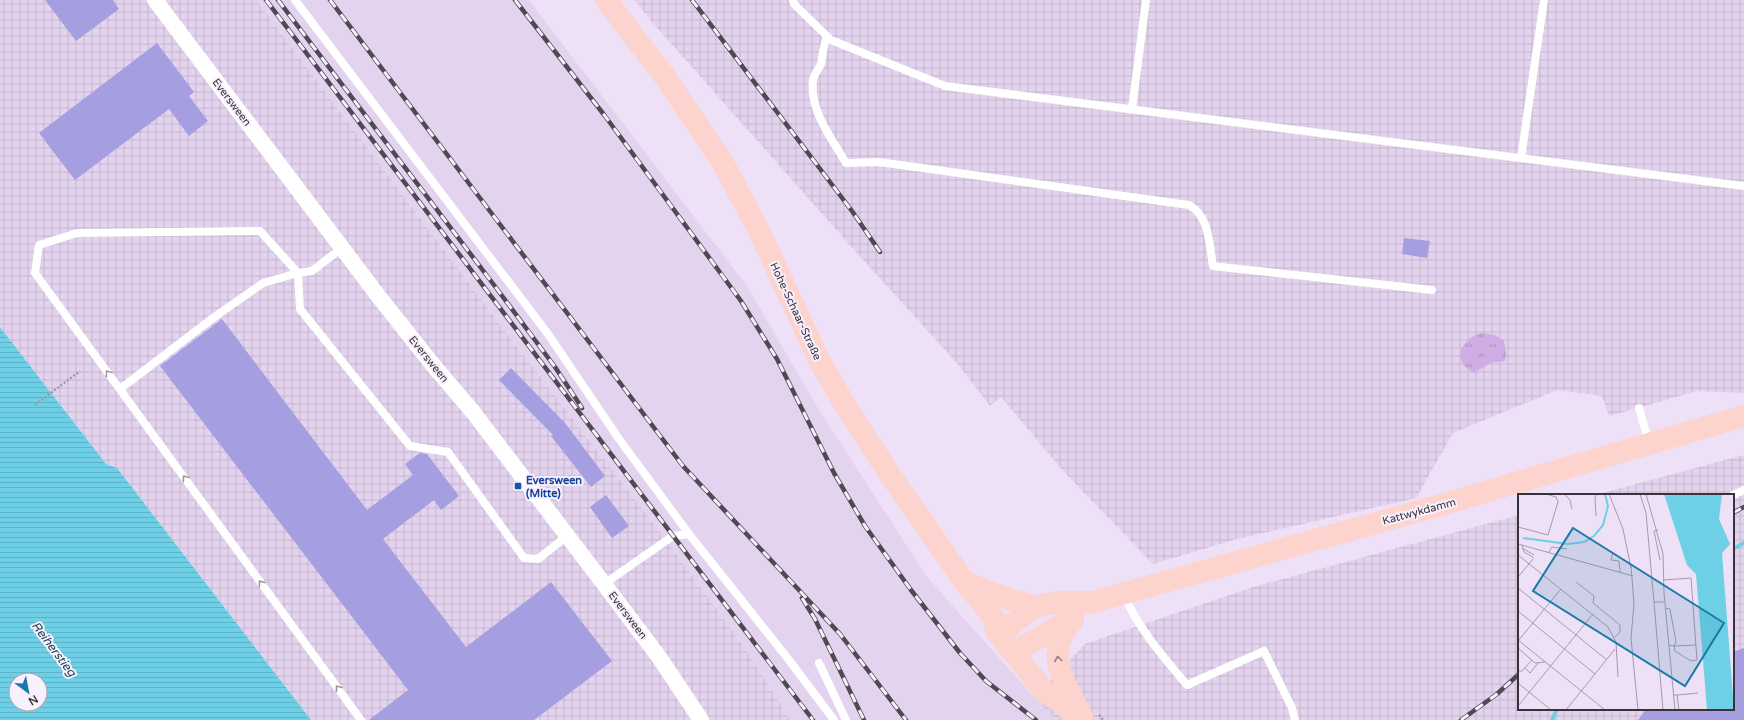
<svg xmlns="http://www.w3.org/2000/svg" width="1744" height="720" viewBox="0 0 1744 720" font-family="'Varela Round',sans-serif">
<defs>
<pattern id="industrial-grid" width="8" height="8" patternUnits="userSpaceOnUse"><rect width="8" height="8" fill="#e4d3ee"/><path d="M0 4h8M4 0v8" fill="none" stroke="#c4b6cd"/></pattern>
<pattern id="grass-tufts" width="24" height="20" patternUnits="userSpaceOnUse"><rect width="24" height="20" fill="#d1ade6"/><path d="M3 7l-1-3M5 7V3M7 7l1-3M15 17l-1-3M17 17v-4M19 17l1-3" fill="none" stroke="#ab8dbc"/></pattern>
<pattern id="water-rules" width="6" height="5" patternUnits="userSpaceOnUse"><rect width="6" height="5" fill="#6ed0e6"/><path d="M0 2.5h6" fill="none" stroke="#60b3c6"/></pattern>
</defs>
<rect width="100%" height="100%" fill="#eee0f6"/>
<path fill="#e4d3ee" d="M256 0H529L747 286 816 405 927 577 1035 698 1056 720H790L747 651 651 520 514 343Z"/>
<path fill="url(#industrial-grid)" d="M0 0H256L514 343 651 520 747 651 790 720H311L117 468 106 464 0 327Z
M635 0H1744V393L1697 391 1609 416 1602 396 1557 390 1453 433 1416 498 1237 539 1153 564 1064 472 1001 397 990 406 956 362 856 252 651 21Z
M1744 455V720H1056L1035 698 1085 644 1253 587 1519 515V709H1733V495H1595Z"/>
<path fill="url(#grass-tufts)" d="M1482 333 1495 335 1504 341 1506 353 1505 361 1490 363 1474 373C1451 362 1460 338 1482 333Z"/>
<path fill="url(#water-rules)" fill-rule="evenodd" d="M0 327 106 464 117 468 311 720H0ZM16 680H40V704H16Z"/>
<g fill="none" stroke-linecap="round" stroke-linejoin="round">
<path stroke="#6ed0e6" stroke-width="4" d="M1733 549 1744 543
M1552 720 1557 709"/>
</g>
<path fill="#a59fe2" d="M45 0H113L119 9 76 41Z
M157 43 194 92 189 96 208 121 189 136 169 109 75 180 39 133Z
M1404 238 1430 241 1427 258 1402 254Z
M222 319 367 510 413 475 405 464 420 453 427 454 459 496 441 510 434 500 383 539 466 647 551 582 612 661 534 720H369L408 690 160 366Z
M511 368 565 423 605 476 591 487 551 436 553 435 499 380Z
M606 495 629 526 612 538 590 507Z
M1744 648V720H1638L1646 709H1733V652Z"/>
<g fill="none" stroke-linecap="round" stroke-linejoin="round">
<path stroke="#a197a7" stroke-width="2.5" stroke-dasharray="2 2" stroke-linecap="butt" d="M35 405 80 371
M1099 715 1103 720"/>
<path stroke="#fff" stroke-width="8" d="M295 0 548 334 619 439 689 534
M793 0 794 4 831 40 945 86 1744 186
M827 37C823 46 823 54 821 64 819 69 814 74 813 80 809 110 832 139 846 163L879 162 1189 205C1210 217 1209 244 1213 266L1432 290
M1132 109 1146 0
M1521 158 1544 0
M343 247 312 271 298 273 260 231 77 233 39 245 35 273 361 720
M120 389 213 318 263 283 298 273 300 309 410 446 448 452 524 558 538 559 567 536
M1639 408 1649 443
M1733 495 1744 490
M604 584 673 536 689 534 789 660 834 720
M1124 594C1136 626 1165 659 1187 685L1264 651 1292 708 1295 720
M819 663 846 720"/>
<path stroke="#fff" stroke-width="16" d="M155 0 379 297 433 365 473 412 604 584 659 657 701 720"/>
<path stroke="#fdd3cd" stroke-width="22" d="M606 0 665 77 723 163 760 233 820 362 848 410 890 475 964 581 994 618 996 631 1045 692 1064 705 1078 720
M967 583 1000 596 1037 607
M1073 619C1068 627 1061 634 1059 643 1052 668 1072 695 1082 716
M999 635 1031 609C1050 600 1072 602 1093 602L1437 506 1744 416
M1013 653 1072 619"/>
<defs>
<path id="rail" d="M266 0 813 720
M278 0 494 285 555 367 582 408
M330 0 683 466 840 634 906 720
M515 0 605 116 741 301 777 359 834 473 865 526 911 590 960 653 986 681 1036 720
M692 0 852 211 880 252
M1733 513 1744 507
M802 598 815 619 864 720
M1461 720 1497 694 1519 674"/>
</defs>
<use href="#rail" stroke="#4f4953" stroke-width="4.5"/>
<use href="#rail" stroke="#f8f0fd" stroke-width="3" stroke-dasharray="9" stroke-linecap="butt"/>
</g>
<defs><path id="oneway-chevron" d="M-2-3.5L2.5 0L-2 3.5" fill="none" stroke-width="1.6" stroke-linecap="round" stroke-linejoin="round"/></defs>
<g stroke="#9c999d">
<use href="#oneway-chevron" transform="translate(108 373) rotate(-126)"/>
<use href="#oneway-chevron" transform="translate(185 478) rotate(-126)"/>
<use href="#oneway-chevron" transform="translate(261 583) rotate(-126)"/>
<use href="#oneway-chevron" transform="translate(338 688) rotate(-126)"/>
</g>
<use stroke="#917b7d" href="#oneway-chevron" transform="translate(1058 659) rotate(-97)"/>
<rect fill="#1a4fb4" stroke="#f8f0fd" stroke-width="1.5" x="514" y="482" width="8" height="8" rx="2"/>
<g text-anchor="middle" stroke-width="4" stroke-linejoin="round" paint-order="stroke">
<g font-size="11" fill="#38333b" stroke="#f8f0fd">
<text transform="translate(232 102) rotate(53)" y="4">Eversween</text>
<text transform="translate(796 311) rotate(65)" y="4">Hohe-Schaar-Straße</text>
<text transform="translate(429 359) rotate(51)" y="4">Eversween</text>
<text transform="translate(1419 511) rotate(-15)" y="4">Kattwykdamm</text>
<text transform="translate(628 615) rotate(53)" y="4">Eversween</text>
</g>
<g font-size="11" font-weight="bold" fill="#164399" stroke="#f8f0fd" text-anchor="start">
<text x="526" y="484">Eversween<tspan x="526" dy="13">(Mitte)</tspan></text>
</g>
<g font-size="12" font-style="italic" fill="#103e48" stroke="#f8f0fd">
<text transform="translate(54 649) rotate(53)" y="4">Reiherstieg</text>
</g>
</g>
<g transform="translate(1518 494)">
<rect width="216" height="216" fill="#eee0f6"/>
<path d="M146 0H204L201 25 212 50 204 59 216 216H189L178 80 169 71Z" fill="#6ed0e6"/>
<path fill="none" stroke="#6ed0e6" stroke-width="2" d="M5 44 50 50 66 48 76 42 85 31 90 12 87 0"/>
<path fill="none" stroke="#a59bab" stroke-width="1" d="M46 0 52 6 54 15M91 0 105 35 113 74M122 0 128 19 136 108H146M128 0 145 60 146 99 157 216M78 22 77 4 79 0M0 33 30 41 40 8 38 3 28 0M140 36 136 37 142 66M0 50 115 82M4 51 6 58 16 64M4 54 16 61M31 58 34 53 49 55M95 58 93 66 101 67 102 78M0 61 90 133 98 148 100 183M113 72 116 110 113 144 120 216M0 83 15 65M145 86 173 84 179 166 173 167 157 157 156 152 151 151M58 88 76 102 75 109 102 131V138L97 143M0 94 89 166M136 108 145 216M147 114 152 115 158 148 156 152 178 151M0 117 77 180M0 146 87 216M0 147 43 95M0 154 17 169 27 168M7 174 12 179 20 169M0 177H4L14 166M0 189 33 216M155 201H159L161 216M159 201 180 199M0 212 75 120M48 216 97 155"/>
<path fill="#1a7aa7" fill-opacity="0.15" stroke="#1a7aa7" stroke-width="2" d="M55 34 206 129 167 192 15 97Z"/>
<rect width="216" height="216" fill="none" stroke="#38333b" stroke-width="2"/>
</g>
<g transform="translate(28 692) rotate(148)"><circle r="19" fill="#f8f0fd" stroke="#aba4af"/>
<path d="M0-3L7 15L0 10L-7 15Z" fill="#1a7aa7"/>
<text y="-6" font-size="11" font-weight="bold" text-anchor="middle" fill="#38333b">N</text>
</g>
</svg>
